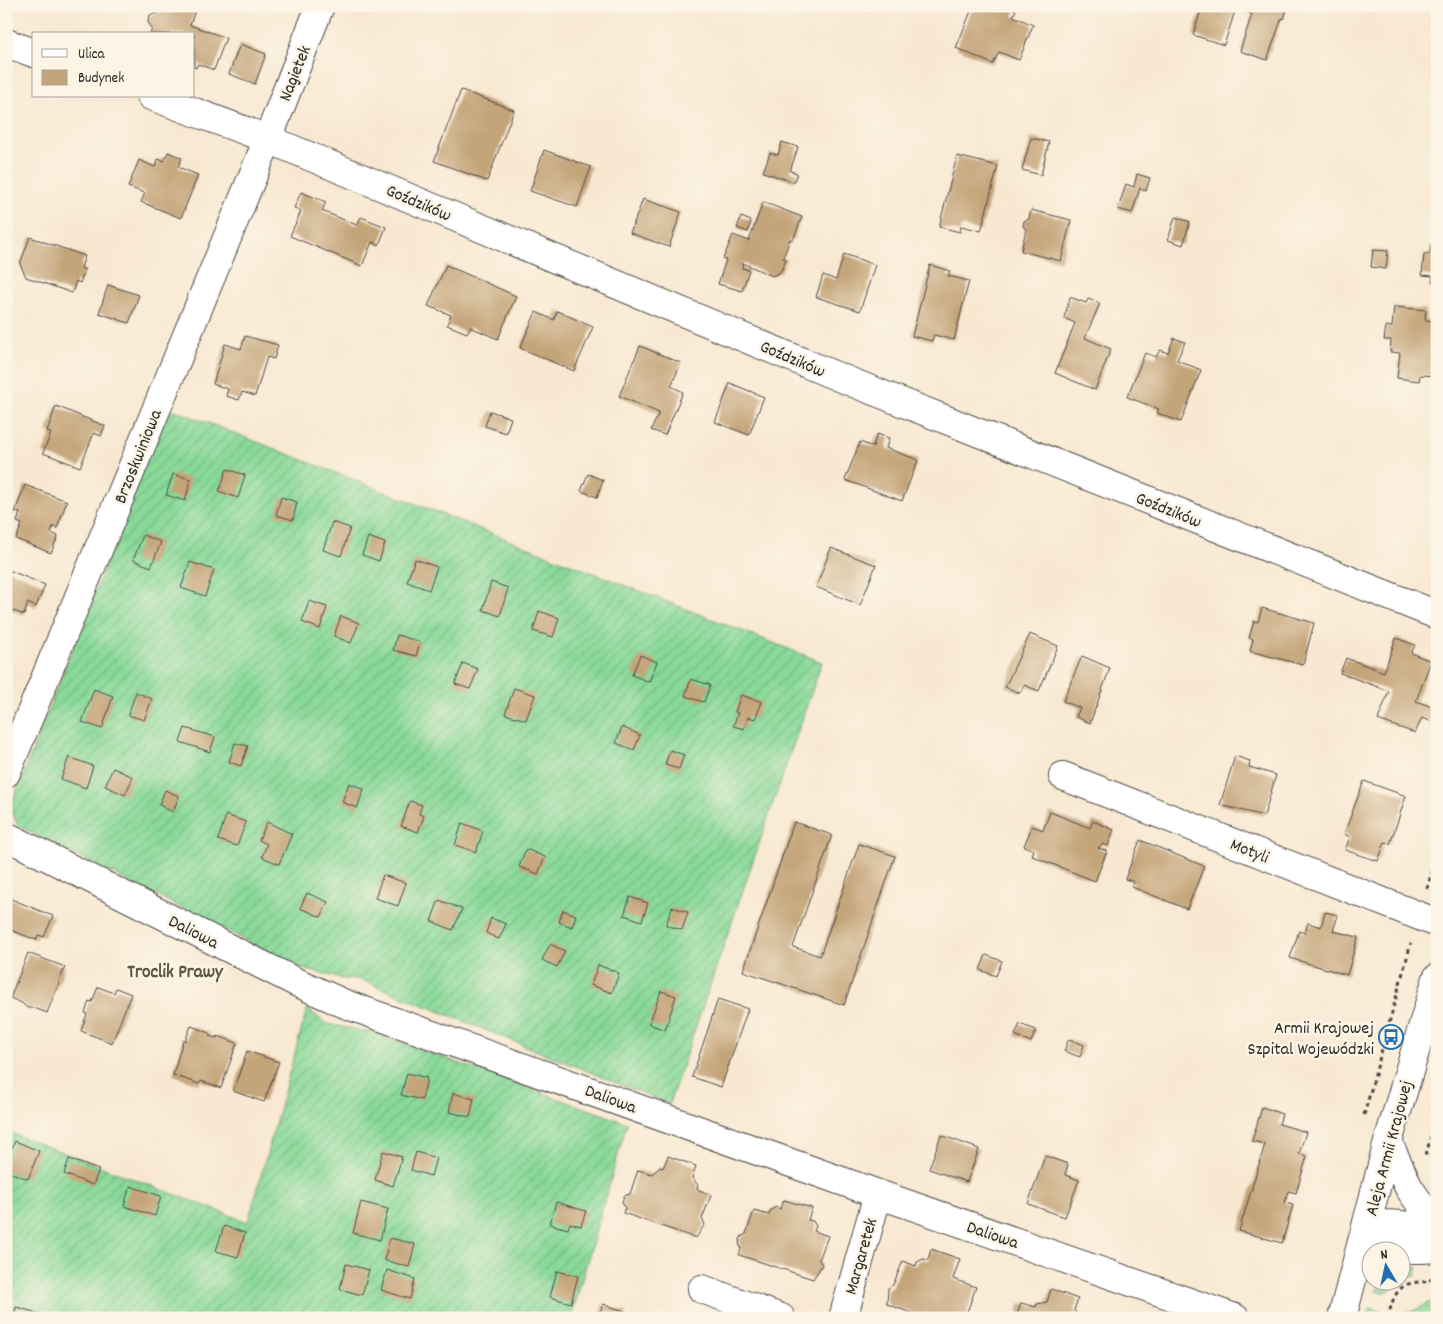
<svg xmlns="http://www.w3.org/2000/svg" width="1443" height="1324" viewBox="0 0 1443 1324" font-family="Dekko,sans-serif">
<defs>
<pattern id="grass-dots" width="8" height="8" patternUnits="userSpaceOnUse" patternTransform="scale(1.25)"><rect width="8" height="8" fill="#89d999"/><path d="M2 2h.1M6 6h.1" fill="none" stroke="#76ba84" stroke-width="1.8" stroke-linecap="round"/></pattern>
<pattern id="garden-furrows" width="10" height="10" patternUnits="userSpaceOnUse" patternTransform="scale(1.25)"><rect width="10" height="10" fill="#89d999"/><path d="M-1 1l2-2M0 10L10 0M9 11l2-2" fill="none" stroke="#76ba84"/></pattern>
</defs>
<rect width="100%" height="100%" fill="#fcf5e5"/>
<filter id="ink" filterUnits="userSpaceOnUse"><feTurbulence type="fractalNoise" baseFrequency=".02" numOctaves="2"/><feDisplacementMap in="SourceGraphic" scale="10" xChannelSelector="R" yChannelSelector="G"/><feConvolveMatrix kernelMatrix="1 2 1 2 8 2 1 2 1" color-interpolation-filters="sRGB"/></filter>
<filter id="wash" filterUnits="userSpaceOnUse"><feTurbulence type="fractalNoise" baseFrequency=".0096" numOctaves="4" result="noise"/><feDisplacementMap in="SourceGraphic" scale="20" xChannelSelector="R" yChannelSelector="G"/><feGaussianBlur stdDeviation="1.12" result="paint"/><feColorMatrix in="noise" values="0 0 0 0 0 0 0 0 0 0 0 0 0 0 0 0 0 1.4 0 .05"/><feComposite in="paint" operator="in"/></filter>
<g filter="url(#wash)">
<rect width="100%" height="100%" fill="#f8e8d1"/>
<path fill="url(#grass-dots)" stroke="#5a8262" d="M1410 1267H1418L1416 1276 1400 1281 1401 1270Z
M1382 1282H1400C1392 1288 1387 1295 1376 1291Z
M1437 1299V1318H1397L1398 1312H1411Z
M1370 1308 1382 1311 1381 1318H1368Z"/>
<path fill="url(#garden-furrows)" stroke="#5a8262" d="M167 407 822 662 669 1104 359 979H344L303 969 18 826 10 808Z
M307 1009 327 1024 374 1033 627 1123 571 1318H6V1131L248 1222Z"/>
<g id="blocks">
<path fill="#c4a479" d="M160 6 196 7 190 25 226 38 214 70 198 64 196 68 194 67V34H150L152 29 148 22 150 15 158 13Z
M973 6H1007L1016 10 1013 16 1033 25 1019 60 999 52 993 64 956 48Z
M1198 6H1288L1284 19 1282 18 1267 60 1240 51 1252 14 1236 8 1224 45 1193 35 1201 10 1197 9Z
M240 44 266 54 255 84 229 74Z
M461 90 514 110 487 181 434 161Z
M1031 138 1049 142 1041 175 1022 170Z
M782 142 798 147 790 171 797 173 794 182 763 172 770 153 778 155Z
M544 150 591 167 577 207 530 191Z
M168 152 182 158 178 167 198 175 181 218 141 202 145 193 128 187 139 160 155 167 158 159 164 161Z
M957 156 998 166 981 231 961 226 960 232 939 227Z
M1137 174 1150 178 1146 191 1140 188 1132 213 1118 209 1126 184 1134 187Z
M301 192 326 202 322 211 357 225 361 217 386 227 379 245 372 242 362 266 290 236 301 211 294 208Z
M643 199 681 212 669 247 630 233Z
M763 202 802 217 793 240 790 239 783 258 786 259 782 269 779 273 772 276 743 263 742 268 749 270 742 291 718 284 726 260 723 259 733 235 749 241Z
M1031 210 1071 220 1061 261 1021 251 1026 230 1023 226 1024 221 1029 219Z
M741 217 751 221 748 232 737 228Z
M1175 217 1190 222 1183 245 1168 240Z
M30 237 85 256 81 268 85 270 80 283 76 281 72 293 26 277 20 264Z
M1431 245H1437V283L1432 282 1433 276 1422 275 1424 254H1430Z
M1373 250 1388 251 1386 269 1371 267Z
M844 254 875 265 860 311 816 297 823 275 836 280Z
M446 265 516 296 498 339 470 327 467 333 447 325 451 315 428 306Z
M930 265 950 271 948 276 969 281 954 340 934 335 932 341 912 336Z
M108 285 139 295 129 323 99 313Z
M1070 297 1086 303 1088 299 1100 303 1085 338 1111 349 1095 390 1055 373 1075 323 1064 318Z
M1394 307 1426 310 1425 320 1435 321 1437 376 1420 375 1419 381 1397 378 1400 353 1390 352 1391 340H1384L1386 326 1392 327Z
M557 311 593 327 574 371 520 348 536 312 554 320Z
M245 336 278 345 274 359 267 357 255 396 242 392 239 400 226 396 228 389 213 384 225 344 241 349Z
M1174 338 1185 342 1177 360 1201 370 1181 422 1157 413 1159 409 1127 397 1145 353 1156 357 1160 350 1168 353Z
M640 346 681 363 671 386 683 392 665 435 651 430 659 413 619 396Z
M730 383 764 397 749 435 715 422Z
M56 406 105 426 101 436 94 433 80 467 43 453 51 433 47 431Z
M490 411 511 418 506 433 485 426Z
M877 434 889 438 886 448 918 460 902 501 845 480 860 442 873 447Z
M227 469 245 475 238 498 219 491Z
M173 474 191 479 185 501 166 495Z
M588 474 603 480 597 497 581 491Z
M25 485 67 501 57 528 53 526 51 533 58 536 51 553 16 539 22 524 17 522 20 513 15 512Z
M281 497 297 502 293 520 276 515Z
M332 522 350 528 341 556 323 550Z
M143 535 161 542 151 567 133 560Z
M368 537 385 543 379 561 362 555Z
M831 548 876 565 860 605 816 587Z
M415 559 437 567 429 590 407 582Z
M190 562 214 570 205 596 181 588Z
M6 569 45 585 36 607 28 603 24 615 6 608Z
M491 582 508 588 500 616 483 610Z
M309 601 327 607 320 629 302 622Z
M1262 608 1314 623 1303 665 1250 651 1253 639 1249 638 1254 621 1258 622Z
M539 611 559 618 553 637 533 631Z
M341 616 359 623 351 643 334 636Z
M1030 634 1058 646 1039 691 1024 685 1020 693 1005 687Z
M397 635 420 642 416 656 393 650Z
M1396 638 1415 645 1411 653 1431 661 1416 701 1437 709V713L1433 722 1422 718 1415 733 1378 720 1389 691 1340 673 1346 658 1384 672Z
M640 655 657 662 649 682 632 675Z
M1082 656 1110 668 1090 723 1076 717 1080 708 1063 701Z
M463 663 478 669 470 689 455 684Z
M691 679 710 685 704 702 685 696Z
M514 688 535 695 526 720 505 714Z
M94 689 113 696 102 729 82 722Z
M136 692 152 699 144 720 128 715Z
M741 695 762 702 755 719 748 717 744 729 733 726 738 713 735 712Z
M622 727 640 735 634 750 616 743Z
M185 728 215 737 210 752 180 742Z
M235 743 248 746 241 766 229 762Z
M670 750 684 755 679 769 665 765Z
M1235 756 1250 761 1249 767 1276 775 1264 816 1220 805Z
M69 757 93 766 86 788 61 779Z
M113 768 133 777 125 795 105 786Z
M1364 781 1406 796 1390 844 1385 842 1378 861 1345 850 1350 837 1344 834Z
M349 783 364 789 357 808 342 802Z
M165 790 179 796 173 812 159 805Z
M410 801 422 805 419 814 424 816 418 832 401 826Z
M1050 812 1090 828 1093 821 1114 830 1108 846 1103 844 1098 848 1107 851 1095 881 1032 856 1034 850 1024 846 1032 826 1043 830Z
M226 815 246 822 237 846 218 840Z
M267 822 292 834 279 864 262 857 267 844 259 840Z
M794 822 832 835 793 947 820 956 859 844 895 856 844 1005 743 971Z
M462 823 483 831 476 852 455 845Z
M1140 840 1204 866 1187 909 1132 887 1134 882 1125 879Z
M526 849 545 857 538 874 519 867Z
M383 875 406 883 398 906 375 898Z
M307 893 328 902 321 917 300 908Z
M6 897 53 916 44 937 38 935 36 940 6 928Z
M630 897 648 903 642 921 624 915Z
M439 900 462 909 453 930 431 921Z
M672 907 688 912 682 930 666 925Z
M563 910 576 915 572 927 559 922Z
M1325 912 1338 915 1333 931 1358 937 1347 975 1290 958 1299 931 1305 933 1308 923 1321 927Z
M491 918 506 924 499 939 486 933Z
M550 944 565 951 557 967 542 960Z
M28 953 65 967 47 1013 34 1008H27L22 1003 10 998Z
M986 955 1002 961 996 976 980 970Z
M598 965 619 973 612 993 591 985Z
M98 987 114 993 116 988 131 994 112 1043 81 1031 87 1014 85 1013 89 1001 92 1002Z
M661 991 676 996 665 1030 649 1024Z
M718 999 748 1009 721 1087 692 1077Z
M1020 1024 1036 1030 1031 1042 1015 1035Z
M191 1026 210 1033 209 1036 217 1038 218 1036 237 1043 221 1088 201 1081 199 1084 173 1075 183 1040 185 1041Z
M1069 1039 1084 1045 1080 1057 1064 1051Z
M247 1051 279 1062 264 1102 233 1091Z
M407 1073 427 1078 422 1100 401 1095Z
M453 1093 474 1099 470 1117 449 1112Z
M1262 1107 1282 1114 1279 1124 1306 1132 1299 1154 1307 1156 1296 1193 1288 1191 1285 1203 1293 1205 1282 1243 1239 1231 1265 1144 1252 1141Z
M941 1135 979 1149 967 1182 929 1169Z
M15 1141 39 1151 28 1179 6 1171V1163Z
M383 1151 402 1157 393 1186 375 1180Z
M416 1152 436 1158 431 1176 411 1170Z
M668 1156 696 1166 692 1178 698 1185 697 1189 711 1195 702 1219 705 1224 696 1238 623 1213 625 1208 622 1202 624 1196 630 1194 638 1170 652 1174 660 1167 663 1168Z
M1045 1156 1068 1164 1065 1175 1079 1180 1065 1217 1028 1204Z
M69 1159 99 1170 93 1185 64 1174Z
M130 1186 161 1196 155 1216 124 1206Z
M784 1200 812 1208 808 1220 813 1221 816 1226 814 1231 828 1236 819 1260 822 1265 813 1279 739 1255 741 1249 739 1243 741 1237 746 1234 754 1211 769 1215 771 1210 776 1207 780 1209Z
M361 1202 388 1209 380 1240 353 1233Z
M556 1202 586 1211 581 1226 570 1223 568 1229 550 1224Z
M224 1226 245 1233 238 1257 216 1251Z
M390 1238 415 1244 409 1267 384 1260Z
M931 1249 960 1259 953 1279 976 1287 967 1312 969 1318H925L887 1304 888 1288 893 1285 903 1261 916 1266 917 1262 923 1259 928 1260Z
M346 1264 369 1270 362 1295 340 1289Z
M387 1270 415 1279 410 1299 381 1290Z
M557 1271 578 1276 571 1303 550 1297Z
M1051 1289 1078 1299 1074 1310 1080 1318H1016L1021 1303 1036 1307 1037 1304 1047 1302Z
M603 1304 627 1312 625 1318H598Z
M16 1307 41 1314 40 1318H13Z"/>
</g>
</g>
<g filter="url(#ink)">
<use href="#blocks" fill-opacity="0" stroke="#4a4744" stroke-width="1"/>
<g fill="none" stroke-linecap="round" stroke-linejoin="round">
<defs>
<path id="minor" d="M6 43 34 53
M151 96 268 139 836 376 1437 615
M6 773 268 139 320 6
M1063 776 1437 923
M6 836 296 982 345 1004 878 1194 1235 1318
M1388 1142 1409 1188 1430 1218 1437 1237
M1367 1224C1394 1249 1400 1251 1437 1248
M1367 1224C1398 1224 1414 1221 1437 1244
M702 1289 781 1318
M843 1318 878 1194
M1342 1318 1388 1142 1437 978"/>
</defs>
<use href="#minor" stroke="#4a4744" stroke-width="30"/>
<path stroke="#4a4744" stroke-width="3" stroke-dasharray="4 4" stroke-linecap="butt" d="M1427 889 1437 854
M1364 1115 1411 943
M1426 1155 1437 1114
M1388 1318C1394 1291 1400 1280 1430 1282L1431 1278"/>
<use href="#minor" stroke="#fff" stroke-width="28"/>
</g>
</g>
<defs>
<symbol id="bus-ring" viewBox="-11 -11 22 22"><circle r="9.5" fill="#fcf5e5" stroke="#1f6fb2" stroke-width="1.5"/><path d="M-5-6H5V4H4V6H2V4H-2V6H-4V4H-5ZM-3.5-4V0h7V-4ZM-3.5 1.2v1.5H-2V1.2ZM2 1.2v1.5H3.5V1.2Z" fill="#1f6fb2"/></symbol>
</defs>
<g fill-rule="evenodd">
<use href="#bus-ring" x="1377" y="1023" width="28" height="28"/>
</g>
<g text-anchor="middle" stroke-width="5" stroke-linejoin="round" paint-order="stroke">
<g font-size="18" fill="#2b2b2b" stroke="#fcf5e5">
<text transform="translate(294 73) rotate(-68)" y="6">Nagietek</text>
<text transform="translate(419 202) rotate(23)" y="6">Goździków</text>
<text transform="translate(793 358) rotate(23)" y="6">Goździków</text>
<text transform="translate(137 456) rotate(-68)" y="6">Brzoskwiniowa</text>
<text transform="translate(1169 509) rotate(22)" y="6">Goździków</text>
<text transform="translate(1250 850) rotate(22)" y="6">Motyli</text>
<text transform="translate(194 931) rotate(27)" y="6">Daliowa</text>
<text transform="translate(611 1098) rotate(20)" y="6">Daliowa</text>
<text transform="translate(1388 1148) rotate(-75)" y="6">Aleja Armii Krajowej</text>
<text transform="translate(993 1234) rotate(19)" y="6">Daliowa</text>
<text transform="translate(860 1256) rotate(-74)" y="6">Margaretek</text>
</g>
<g font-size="18" fill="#2b2b2b" stroke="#fcf5e5" text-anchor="end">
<text x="1374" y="1033">Armii Krajowej<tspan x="1374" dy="21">Szpital Wojewódzki</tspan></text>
</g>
<g font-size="19" font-weight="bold" fill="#615546" stroke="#fcf5e5">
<text x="175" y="977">Troclik Prawy</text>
</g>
</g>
<rect width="1443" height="1324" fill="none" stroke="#fcf5e5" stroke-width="25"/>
<rect x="32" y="32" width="162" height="65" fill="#fcf5e5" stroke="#a8a49b"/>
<rect x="42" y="49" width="25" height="8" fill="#ffffff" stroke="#a8a49b"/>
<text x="78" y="58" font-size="15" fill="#2b2b2b">Ulica</text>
<rect x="42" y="70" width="25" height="15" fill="#c4a479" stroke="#a8a49b"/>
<text x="78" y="82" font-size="15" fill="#2b2b2b">Budynek</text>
<g transform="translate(1386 1266) rotate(351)"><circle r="24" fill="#fcf5e5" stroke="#a8a49b"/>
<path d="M0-4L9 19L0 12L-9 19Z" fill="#1f6fb2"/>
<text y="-8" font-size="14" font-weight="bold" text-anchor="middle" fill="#2b2b2b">N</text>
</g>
</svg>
